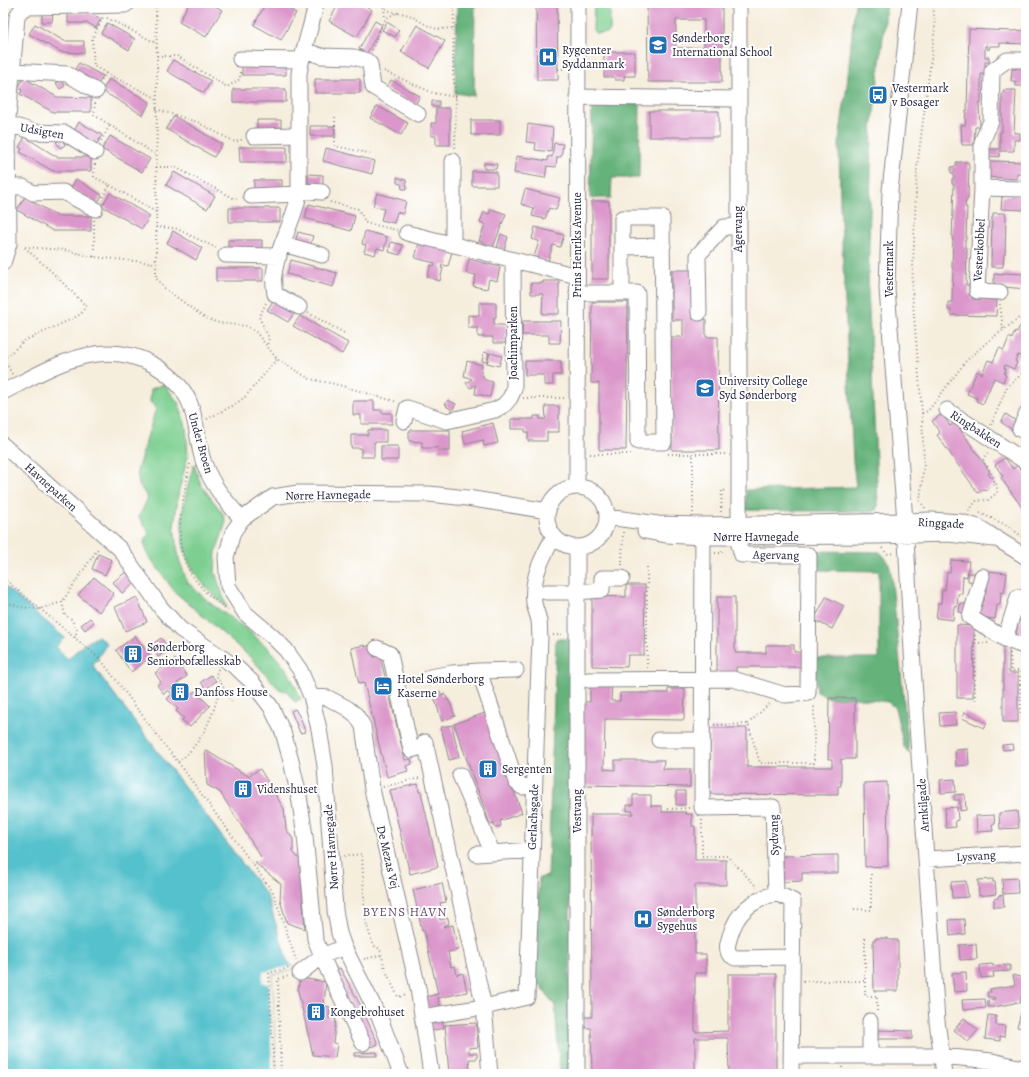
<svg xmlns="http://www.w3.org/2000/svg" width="1029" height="1077" viewBox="0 0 1029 1077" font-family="Alegreya,serif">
<rect width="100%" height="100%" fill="#fff"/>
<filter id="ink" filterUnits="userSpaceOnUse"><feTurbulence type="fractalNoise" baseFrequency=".025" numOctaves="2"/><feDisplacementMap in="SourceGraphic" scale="8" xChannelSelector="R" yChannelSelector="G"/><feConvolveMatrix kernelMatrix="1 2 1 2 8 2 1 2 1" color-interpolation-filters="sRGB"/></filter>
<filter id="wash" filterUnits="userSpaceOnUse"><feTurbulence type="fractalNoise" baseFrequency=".012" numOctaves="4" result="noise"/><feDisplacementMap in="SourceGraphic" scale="16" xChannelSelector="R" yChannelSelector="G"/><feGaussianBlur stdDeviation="0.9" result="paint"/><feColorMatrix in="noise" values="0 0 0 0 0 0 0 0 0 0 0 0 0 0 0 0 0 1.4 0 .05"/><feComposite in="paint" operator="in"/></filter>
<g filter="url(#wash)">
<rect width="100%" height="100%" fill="#f6eedd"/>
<path fill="#7ccf90" stroke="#4f7866" d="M594 3H610V31L608 33H595L593 31Z
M164 384 179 404 186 427 188 456 179 490 174 527 179 559 187 582 210 603 245 628 268 648 288 671 301 699 295 702 287 691 280 690 250 657 175 592 148 555 144 543 149 533 139 517 148 498 139 485 137 471 156 408 150 402 151 389Z
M194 464 201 485 223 514 226 522 216 552 215 572 227 608C211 593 191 574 185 552 177 523 186 491 194 464Z"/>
<path fill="#65b27a" stroke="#446a5a" d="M457 3H475L474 96 455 93Z
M855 3H887L872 131 868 288 878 505 876 510 872 512 746 510V490L856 487 853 461 840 203 839 140 847 85Z
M592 103 640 104 639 178H612L611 198H590Z
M817 551 880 552 888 561 891 572 909 753 904 747 895 708 888 702 855 698H829L817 692 815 658H879V571L815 570Z
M556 639H572L569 1074H560L555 1006 534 977 539 878 548 876Z"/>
<path fill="#54c1cc" stroke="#3b7284" d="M3 585 65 638 56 647 68 659 83 645 98 636 107 643 93 666 267 896 287 960 294 969 272 975 276 1074H3Z"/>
<path fill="#f6eedd" d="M291 966 294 969 272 975 276 1074H272L269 985 262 982 263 972Z"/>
<g id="blocks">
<path fill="#db97cb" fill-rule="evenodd" d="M189 3H210L222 10 206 37 179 22Z
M266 3H279L296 13 281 40 254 25Z
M339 3H361L372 10 357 37 329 21Z
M536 3H557L558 80H537Z
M647 3H722V82H648ZM676 20H704V48H676Z
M42 13H53L52 22H42Z
M68 13H90L101 19 96 28 88 23H68Z
M375 21 382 25 367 53 359 49Z
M387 22 399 30 395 37 382 30Z
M107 23 135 39 129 50 101 33Z
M35 24 64 41H84V53L61 52 29 34Z
M417 25 445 41 429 68 401 52Z
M969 29 1012 31 1026 30V44L1000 43V46H990L989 50 987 49V46H985V57H989V62H985V74H981V103H979L980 127H975L974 145H962L961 125H965L966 110 967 111Z
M604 52H635V76H624V80H615V77H604Z
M173 60 211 81 204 93 167 71Z
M79 63 103 76 97 86 73 72Z
M242 65H286V75H242Z
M1016 68H1026V82H1023V86H1016L1015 81H1011L1012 69H1016Z
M24 77 29 80V81L57 97 91 98V112H53L20 94 22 90 18 88Z
M109 79 150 102 143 115 102 91Z
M315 79H360V93H315Z
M62 80 65 86 60 89 56 83Z
M391 80 420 96 415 105 386 89Z
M233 89H286V102H233Z
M1004 90H1016L1014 133H1020V140H1014V151H1000L999 157 987 156V149H1000V132H1002V94H1003Z
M432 101H439V107H432Z
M377 106 408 123 401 135 370 118Z
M436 108H450V145H436V136H431V123H436Z
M649 111H719V137H649Z
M174 116 222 144 214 157 166 129Z
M257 120H281V131H257Z
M471 120H500V135H471Z
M79 122 102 135 97 144 74 131Z
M528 124 553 128 551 152 535 150 536 143 526 142Z
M310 126H334L335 136H310Z
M110 136 150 159 142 172 102 149Z
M25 137 57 157H91V171H53L20 152 22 149 19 147Z
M62 139 65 145 60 148 56 142Z
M554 143 563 144 561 157H557L556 167 547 166 545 178 514 173 516 156 548 161V156L552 157Z
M239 147H287V162H240Z
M326 148 375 161 372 174 323 161Z
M993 161 1026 162V174H1017V179L986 177 987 162Z
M956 162H968L969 166 968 199H966L965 207H967L966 240H965V247L967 248 966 285H969V295H972V299L997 300 996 316 951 315V310H948V302H952L953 268H952L953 239H952L954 184H952V179L954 178V173H951V167L956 166Z
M484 163 497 164 496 169H484Z
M472 171 497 172V186H472Z
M174 172 215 196 207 209 166 185Z
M308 174 323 175V185H308Z
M397 177 406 180 407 189H402L401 184 397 183Z
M76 179 102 195 97 204 71 188Z
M254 180H282V191H254Z
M525 189 560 198 556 210 549 208 545 219 532 216 534 208 521 204Z
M110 193 150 216 142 229 102 206Z
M377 193 406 201 403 214 397 212 394 223 381 220 384 209 373 206Z
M1006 195 1026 196V210L1001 209 1002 197 1006 196Z
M25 197 57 216H91V231H53L17 210Z
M592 201H609V279H592Z
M309 204 355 216 351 231 305 218Z
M229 208H280V222H229Z
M491 209 506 214 493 247 479 241 485 224 480 222 484 212 489 214Z
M993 213H1005L1006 217 1005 254H1004L1003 267H991L992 217H993Z
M535 227 564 235 560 247 553 245 548 261 534 257 539 241 532 239Z
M173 231 202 248 196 260 167 243Z
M365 231 387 237 384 250 377 248 375 255 364 252 366 245 362 244Z
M298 232 313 236 310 246 295 242Z
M501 234 508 237 504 250 497 248Z
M228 240H262V251H228Z
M391 242 403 245 400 255 389 252Z
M419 243 452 252 448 266 442 265 441 268H443L440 281 427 277 431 265 434 266 435 263 415 258Z
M469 259 500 267 497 281 489 279 487 289 473 286 476 275 466 273Z
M291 260 337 273 333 287 287 274Z
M216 268H263V281H216Z
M672 270H692V319H706V337H718L719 450H672L671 337H683V320H672Z
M1003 273 1026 274V289L994 286V274L1003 275Z
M543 281H559V314H542L543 294H531V283H543Z
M273 301 294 313 288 322 267 310Z
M592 302H628L626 450H599V383H591Z
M479 303H496V318H494V325H506V343H493V337H478V328H468V315L479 316Z
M300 316 348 343 342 354 293 326Z
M523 321H561L560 343H549V335H522Z
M1020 326 1026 329V355L1025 358 1018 355 1015 361 1017 362 1014 369 1005 365 1004 368 1006 369 1004 374 1006 375 1003 382 994 378 983 404 976 401 977 398 967 394 977 371 982 374 988 360 993 362 999 348 1004 350 1009 337 1012 339 1015 331 1017 332Z
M484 352 489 353 487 362 482 361Z
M490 353 502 356 499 366 487 363Z
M467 361 482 365 481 373 485 380 493 382 490 397 475 394 476 385 470 388 466 383 472 379 464 376Z
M525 361H561V375H553V385H544V375H525Z
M448 400 456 404 452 410 446 406 447 405 445 404Z
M353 401H374V410H382V413H392V424H361V415H353Z
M545 406H559V432H547V441H528V432H525V429H511V419H534V416H540V419H546Z
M942 414 950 426 955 422 990 472 988 473 995 483 985 491 984 489 978 493 937 435 940 433 932 421Z
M1006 414 1020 424 1015 432 1001 422Z
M493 423 498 443 484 446 483 440 465 444 462 431Z
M368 430H386V442H374V457H361V448H351V435H368Z
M411 430H450V451H438V447H436V448H422V442L409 441V431H411Z
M381 446H398V460H381Z
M1005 458 1013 469 1018 465 1026 476V513L1001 478 1003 476 995 465Z
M98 554 112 560 105 575 92 569Z
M951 560 969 561 967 577 963 576 962 594H958L957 607 954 606 953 620 936 618 938 603H941L942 590H945L947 572 950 573Z
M989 571 1007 573 1004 593 1001 592 1000 605H997L995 619 979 617 980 601 984 602 985 588 987 589Z
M126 572 135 583 122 593 113 582Z
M968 573H974V582L968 581Z
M94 577 114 594 99 612 78 595Z
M626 585H645L644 655H628L627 667 592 666V596L626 597Z
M137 597 147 622 125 631 115 607Z
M717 597H735V653H766V645H794V652H805V667H736V672H717Z
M826 597 844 606 832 629 814 620Z
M960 604H966L965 613 959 612Z
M1022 608 1026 609V638L1016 637 1018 621H1021Z
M90 618 94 622 85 630 81 625Z
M957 625 974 626 973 698H957Z
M135 636 151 657 131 672 116 650Z
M161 638 170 649 158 657 150 646Z
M365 645V647L371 645 374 657 380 656 405 760 411 759 412 764 406 766 408 771 387 777 364 683 359 684 351 648Z
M1003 646H1009V673H1018V722H1003Z
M175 659 187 676 171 688 175 691 181 685 191 694 195 691 210 706 190 727 182 720 184 718 176 711 178 709 167 699 172 694 168 690 164 694 157 685 161 682 155 673Z
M211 675 216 681 206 689 201 682Z
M590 683H612L611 701H620V693H668V689H685L684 720 605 719 604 769 615 770V760H664L663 769H690V787L582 785V702H590Z
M440 691 441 695 445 694 448 701 449 700 455 716 442 721 433 694Z
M829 698H855V759H841V786H838V795L710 794V728H747V767H832V759H828Z
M295 709 301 719 305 732 300 733 291 711Z
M955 712 956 725 940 726 939 713Z
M965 712 987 723 984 728 962 718Z
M485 713 522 813 500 821 501 826 495 828 494 823 490 824 454 724Z
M452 725 459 757 449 760 441 727Z
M1012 744 1013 749 1003 750 1002 745Z
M968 749 969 765 956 766 955 750Z
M205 750 248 776 260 769 284 809 286 829 293 839V852L300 860 305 929 287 923 280 900 281 884 255 863 261 857 220 792 207 785Z
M955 779 956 792 941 793 940 780Z
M887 782 888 866 865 867 864 783Z
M418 784 419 792H421L438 867 410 874 390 790Z
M676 791H685V805H676Z
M964 794 965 795 966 810 960 811V800H954V795Z
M633 795H651V806H662V812H686V814H692V826H695V860H726V885H695V954H706V973H695V1032L728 1031V974H776V1074H729L728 1038H695V1074H592L591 1028H585L584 1017H592L591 814H633V811H627V805H633Z
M957 807 958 820 955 821 956 827 946 828 945 808Z
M1017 811 1019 828 1000 829 999 813Z
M994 815 995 824H992L993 831 977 832 976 816Z
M838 855V873H802V881L783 882V856Z
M1017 878 1018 893 1003 894 1002 879Z
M993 879V882H995L996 894 979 896 978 880Z
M966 881 968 897 952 898 951 882Z
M442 883 446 902 440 903 442 911 438 912 440 920 448 918 449 924 443 926V927L453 925 458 950 448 952 451 967 455 966 457 975 463 973 467 992 438 998 440 1006 428 1008 425 997 438 994 424 931H422L413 890Z
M1003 895 1004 907H994V899L998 898V896Z
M964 919 965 934 950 936 949 920Z
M876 938H888L889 940H898V991H874L873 940H876Z
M976 944 977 959 960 960 959 945Z
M993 964V966L1010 965V971L993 972 994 977 981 978 980 965Z
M340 968 360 1004 378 1044 372 1047 370 1046 353 1008 333 972Z
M966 972 967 991 954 992 952 973Z
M1013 975 1026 979V990L1024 996 1022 995 1020 1003 1015 1002V1003L994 1007H988V1000L995 1001V998L988 997 987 992H991L990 989 1015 985Z
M300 978 326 982 324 1006 330 1007 329 1018 336 1019 333 1043 337 1044 335 1057 313 1055 298 991Z
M985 999 986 1008 963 1010 962 1000Z
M1021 1013 1026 1014V1029L1017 1027Z
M988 1015 996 1016V1025L1005 1026 1004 1037 1000 1036V1041L985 1039Z
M441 1017 444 1028 431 1031 429 1019Z
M964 1018 978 1030 968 1042 954 1030Z
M476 1023 478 1047 469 1048V1053H477V1059H469L470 1074H449L445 1025Z
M878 1030 912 1031V1039H878Z
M377 1052V1056H354V1053Z"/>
</g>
</g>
<g filter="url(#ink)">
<use href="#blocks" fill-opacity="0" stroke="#8c888c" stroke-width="1"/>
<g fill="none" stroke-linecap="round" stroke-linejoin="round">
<defs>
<path id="minor" d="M910 3 890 191 887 289 905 521 912 651 937 1021 944 1074
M304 50 321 56 354 57 367 61 370 64 373 87 418 114
M240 59 301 60
M12 71 67 74 96 91
M577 97 738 99
M9 124 34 132 65 133 95 152
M254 136 299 135
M453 161V245
M8 186 23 187 33 193 63 192 95 209
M982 188 1026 189
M299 190 322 192
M251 196 299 194
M407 233 577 276
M283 244 322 255
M622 247 663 246
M226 255 279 256
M3 263 9 244 8 118 17 17C19 11 22 9 28 7L125 5 128 3
M1000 292 977 291 982 188V142L991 121 992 71 1007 60H1026
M577 293H637L638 442H664L662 218H622V293
M299 307 275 294C274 288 273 281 274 275 277 247 294 222 299 194V74C302 50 312 27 316 3
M699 313 698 255 724 227 738 226
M3 392C51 368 100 335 154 365 168 373 181 385 188 399 196 416 197 435 201 453 207 479 224 500 242 519
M947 410 1026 462
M1026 415 1020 429 1026 432
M404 421 407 408 447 421 495 410 504 405 510 398 514 389 513 260
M3 445 120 549 161 608 180 629 237 668 252 682 271 707 283 732 291 761 299 796 305 836 315 939 328 970 363 1043
M547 517a30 30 0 1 1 60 0a30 30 0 1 1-60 0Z
M577 487 578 3
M608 517 658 524 703 525 905 521 931 520 961 522 978 527 1026 557
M703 525 702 808 773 807 776 893 793 901 791 1074
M645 531 666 535 703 537 877 536 948 534 994 539
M577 547V1074
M982 576 970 617 1005 639 1026 647
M546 592H576L602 590V578H622
M1005 639 1018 597
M377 648 390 654 411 750 426 746
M516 670 479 671 516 782 522 787 534 785
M430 677 452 673 479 671
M588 680 733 679 785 695 808 693 809 555H742L739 545V3
M311 696 328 698 347 708 356 715 363 726 372 789 418 988 431 1074
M659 740H702
M425 742 484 1007 490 1074
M460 775 492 852
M477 854 532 850
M927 859 1026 853
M776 893C752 901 737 911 730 936 728 943 726 947 729 954L735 958 792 957
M300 973 322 956 344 947
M422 1017 484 1007 527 997 540 637C539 632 540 626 539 621 538 615 535 609 534 603 531 578 542 558 554 536
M870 1021V1055
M791 1056H941L992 1061 1026 1069
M401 1074 381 1021 344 947 339 933 335 910 325 766 319 729 311 696 300 670 286 650 272 636 245 613 228 586 226 557 233 532 242 519 273 497 298 493 429 494 467 498 548 511"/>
</defs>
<use href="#minor" stroke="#8c888c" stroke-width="17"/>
<path stroke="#8c888c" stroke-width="2" stroke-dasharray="1 3" stroke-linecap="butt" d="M156 3 157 56 156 278 164 288 205 318 219 323 246 326 255 331 277 359 310 379 339 385 397 402
M231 3 234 4 243 3
M380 3C385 9 390 12 398 13
M454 3 453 73 456 97 455 150
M384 7 385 19
M107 18 156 43
M372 50C375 42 381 24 386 19 405 2 421 27 438 29 443 29 449 28 454 28
M157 56H177L227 87 240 79V72
M558 69H566
M384 71 433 93 456 97
M106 73 156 98
M102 80 106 73 94 66 92 39 103 17
M95 103 94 115 110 125 101 141
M156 109 197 122 235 142 244 139
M335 117V146L372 154
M110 125 156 155
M95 164 94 177 110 185 101 200
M156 167H175L235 199 238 198
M110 185 156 212
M330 202 358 209 366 223 397 230
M94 220V257
M156 227 175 228 216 248
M25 247 64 250 94 257 155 263
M266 303 259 317 269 338 267 346
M1000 304 1003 329
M308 313 346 334
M12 374 4 359 24 341 72 319 81 314 86 306 52 272 24 247
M523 398H565
M922 413 928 411 966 361 986 343 1019 318H1026
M207 419 234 405 245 397 277 359
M991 425 1007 387 1026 370
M590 454H633
M668 454H727
M190 464C177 529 166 567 228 610
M925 508 920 501 924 464 922 413 912 291 917 168 935 28 933 3
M969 511 976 501 988 500 997 493C998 482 990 470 983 461L986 454 990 453
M721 512 722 490 727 491
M693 513V454
M980 513 1006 525 1026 539
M882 548 887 554 895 553
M715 553H722V550
M622 565 623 532
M3 578 99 658 104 664 166 747 178 762 273 892 296 960
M3 601 20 607 39 609 62 602 99 547
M62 602 65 615 71 619 77 629 75 638
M553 635H564
M975 635V700
M975 643H988
M1010 653 1011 671H1020L1021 719
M647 668V566
M218 669 216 675 233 704
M409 681 419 680
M748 724 770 703
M714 725 748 724 760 763H814V704
M178 762C203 743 214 714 221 684
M383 787 420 778
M668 809 690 808
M702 820V856H727L757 887
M344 856 362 854 365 919 373 945 380 949 385 969 398 997 407 995
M854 909 871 910V871
M865 938V996H877V1011
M364 959 382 955
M803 981H865
M842 1067V1074
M274 1074 269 973 289 968
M281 1074 278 979 289 976"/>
<use href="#minor" stroke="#fff" stroke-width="15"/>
</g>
</g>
<defs>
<symbol id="school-square" viewBox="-11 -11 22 22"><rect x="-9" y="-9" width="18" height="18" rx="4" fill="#1f6fb2" stroke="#fff"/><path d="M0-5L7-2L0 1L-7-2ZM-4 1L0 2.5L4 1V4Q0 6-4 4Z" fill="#fff"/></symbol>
<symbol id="hospital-square" viewBox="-11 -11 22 22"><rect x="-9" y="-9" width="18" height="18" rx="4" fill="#1f6fb2" stroke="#fff"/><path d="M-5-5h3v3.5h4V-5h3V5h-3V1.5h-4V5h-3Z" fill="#fff"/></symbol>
<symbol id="bus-square" viewBox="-11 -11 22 22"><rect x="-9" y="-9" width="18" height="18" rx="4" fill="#1f6fb2" stroke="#fff"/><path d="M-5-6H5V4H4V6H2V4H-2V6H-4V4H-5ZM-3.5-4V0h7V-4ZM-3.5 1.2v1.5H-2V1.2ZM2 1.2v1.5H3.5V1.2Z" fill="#fff"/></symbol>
<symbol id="building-square" viewBox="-11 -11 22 22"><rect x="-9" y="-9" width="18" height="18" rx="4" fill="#1f6fb2" stroke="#fff"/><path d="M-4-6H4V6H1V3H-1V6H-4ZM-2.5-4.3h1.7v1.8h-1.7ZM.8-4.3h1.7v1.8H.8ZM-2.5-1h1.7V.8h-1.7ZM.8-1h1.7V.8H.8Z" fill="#fff"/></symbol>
<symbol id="hotel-square" viewBox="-11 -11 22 22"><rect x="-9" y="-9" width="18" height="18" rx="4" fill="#1f6fb2" stroke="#fff"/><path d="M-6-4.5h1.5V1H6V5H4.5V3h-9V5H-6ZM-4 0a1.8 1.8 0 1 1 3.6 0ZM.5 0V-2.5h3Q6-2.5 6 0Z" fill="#fff"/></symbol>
</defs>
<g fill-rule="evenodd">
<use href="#school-square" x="647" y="34" width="22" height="22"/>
<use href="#hospital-square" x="537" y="46" width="22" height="22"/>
<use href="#bus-square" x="867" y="84" width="22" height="22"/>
<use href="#school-square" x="694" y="377" width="22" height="22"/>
<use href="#building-square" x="122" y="643" width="22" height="22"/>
<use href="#hotel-square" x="372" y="675" width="22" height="22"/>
<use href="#building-square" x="169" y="681" width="22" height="22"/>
<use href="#building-square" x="477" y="758" width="22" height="22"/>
<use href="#building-square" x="232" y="778" width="22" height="22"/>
<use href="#hospital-square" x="632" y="908" width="22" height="22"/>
<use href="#building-square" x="305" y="1001" width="22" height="22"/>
</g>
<g text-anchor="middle" stroke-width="4" stroke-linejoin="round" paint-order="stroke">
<g font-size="12" fill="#22223b" stroke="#fff" text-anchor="start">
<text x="672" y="42">Sønderborg<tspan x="672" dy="14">International School</tspan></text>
<text x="562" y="54">Rygcenter<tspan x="562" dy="14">Syddanmark</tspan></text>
<text x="892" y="92">Vestermark<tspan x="892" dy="14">v Bosager</tspan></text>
<text x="719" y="385">University College<tspan x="719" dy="14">Syd Sønderborg</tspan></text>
<text x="147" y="651">Sønderborg<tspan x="147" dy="14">Seniorbofællesskab</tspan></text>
<text x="397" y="683">Hotel Sønderborg<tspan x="397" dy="14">Kaserne</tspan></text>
<text x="194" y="696">Danfoss House</text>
<text x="502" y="773">Sergenten</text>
<text x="257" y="793">Videnshuset</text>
<text x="657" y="916">Sønderborg<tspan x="657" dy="14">Sygehus</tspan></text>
<text x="330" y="1016">Kongebrohuset</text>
</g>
<g font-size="12" fill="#22223b" stroke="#fff">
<text transform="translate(42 131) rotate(10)" y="4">Udsigten</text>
<text transform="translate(738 229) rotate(-90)" y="4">Agervang</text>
<text transform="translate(577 245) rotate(-90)" y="4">Prins Henriks Avenue</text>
<text transform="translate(979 250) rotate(-87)" y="4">Vesterkobbel</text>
<text transform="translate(889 269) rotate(-90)" y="4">Vestermark</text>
<text transform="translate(513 343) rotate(-90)" y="4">Joachimparken</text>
<text transform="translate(976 429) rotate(33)" y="4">Ringbakken</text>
<text transform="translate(201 443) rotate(74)" y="4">Under Broen</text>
<text transform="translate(51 487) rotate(42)" y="4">Havneparken</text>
<text transform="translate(328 495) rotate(-1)" y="4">Nørre Havnegade</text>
<text transform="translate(941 523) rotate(3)" y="4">Ringgade</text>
<text x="756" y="541">Nørre Havnegade</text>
<text transform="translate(776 555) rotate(1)" y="4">Agervang</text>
<text transform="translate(923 805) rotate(-94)" y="4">Arnkilgade</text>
<text transform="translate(577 811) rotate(-90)" y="4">Vestvang</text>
<text transform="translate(533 817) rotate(-88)" y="4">Gerlachsgade</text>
<text transform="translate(774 835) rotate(-92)" y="4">Sydvang</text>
<text transform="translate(331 847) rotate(-94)" y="4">Nørre Havnegade</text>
<text transform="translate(976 856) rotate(-4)" y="4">Lysvang</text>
<text transform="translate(388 857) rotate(77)" y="4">De Mezas Vej</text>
</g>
<g font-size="13" letter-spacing="1" fill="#634b6d" stroke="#fff">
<text x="405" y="916">BYENS HAVN</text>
</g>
</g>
<rect width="1029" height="1077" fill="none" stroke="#fff" stroke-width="16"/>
</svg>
